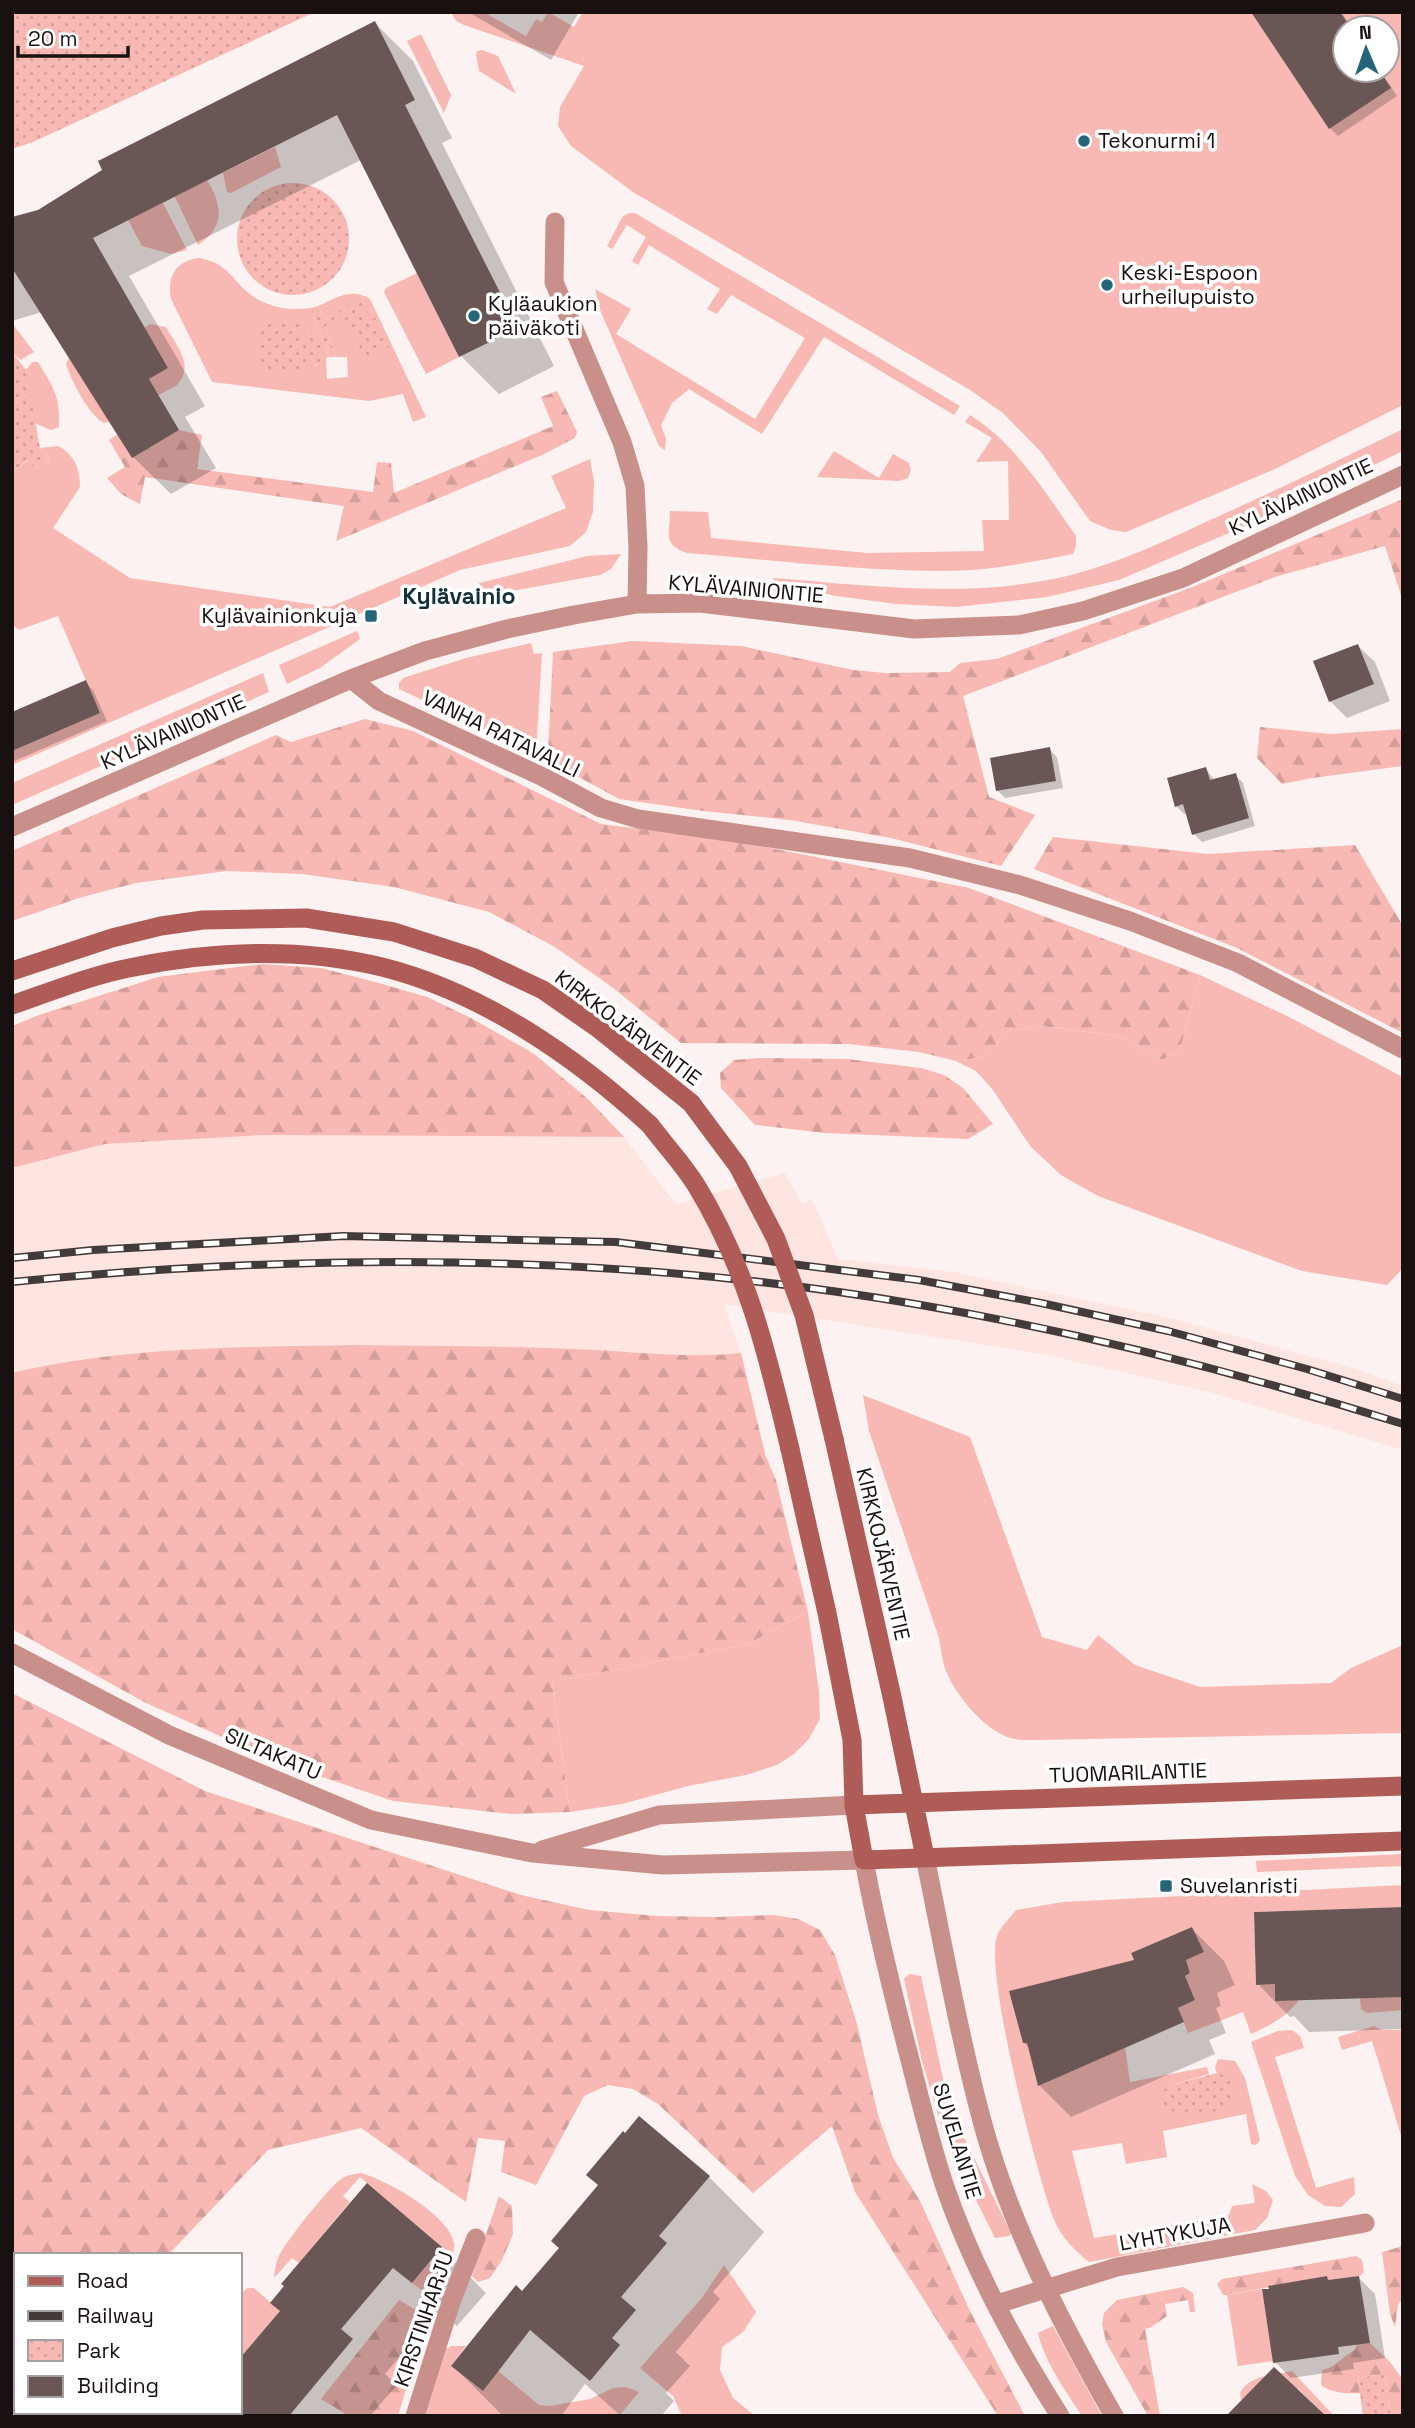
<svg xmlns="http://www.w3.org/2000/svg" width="1415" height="2428" viewBox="0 0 1415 2428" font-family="'Space Grotesk',sans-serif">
<defs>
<pattern id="forest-firs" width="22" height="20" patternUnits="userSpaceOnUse" patternTransform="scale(1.75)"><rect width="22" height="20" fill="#f8b9b4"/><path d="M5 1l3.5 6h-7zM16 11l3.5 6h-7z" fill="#d49e9a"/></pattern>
<pattern id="park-dots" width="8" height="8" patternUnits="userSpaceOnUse" patternTransform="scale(1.75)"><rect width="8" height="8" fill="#f8b9b4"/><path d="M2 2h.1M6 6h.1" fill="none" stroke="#d49e9a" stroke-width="1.8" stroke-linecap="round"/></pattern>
</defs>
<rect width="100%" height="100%" fill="#fcf2f1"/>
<path fill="#ffe5e2" d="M265 1135 624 1137 676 1204 785 1173 802 1203 812 1199 838 1259 954 1272 1174 1319 1352 1368 1403 1386V1450L1206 1391 1041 1354 724 1304 741 1353 704 1357 575 1349 353 1345 264 1346 152 1352 43 1366 12 1373V1168L105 1144Z"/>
<path fill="#f8b9b4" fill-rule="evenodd" d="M451 12H483L526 36 536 19 542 22 548 12 574 27 583 12H1403V405L1275 469 1126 532 1111 530 1090 521 1041 452 1003 413 970 390 633 192 571 146 558 126 560 107 584 66 464 25 456 21ZM1345 28H1387V70H1345Z
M421 34 451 95 444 113 407 41Z
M482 50 498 56 516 94 479 71 476 54 477 51Z
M275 147 281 167 231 193 227 192 223 173Z
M207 180C223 206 225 227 198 245L175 197Z
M163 203 187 250 171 254 142 246 128 220Z
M629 213H635L960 406 954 415 824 337 762 434 689 389 672 403 661 425 666 439 665 450 659 446 600 310 595 289 631 309 616 334 755 419 805 338 731 295 717 314 707 309 720 289 649 245 638 265 632 261 646 237 627 225 612 249 607 246 623 216Z
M199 258C220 262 227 270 240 285 258 305 285 312 311 308L329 357 326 358 327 379 348 377 347 357H336L325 326 343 319 348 331 375 318 370 320 339 309 341 313 324 319 318 306C336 298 351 287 370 299L426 417 413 422 403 394 369 401 212 382 171 299C167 277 175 261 199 258ZM269 322 301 333 324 353 323 360 315 366Z
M417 273 459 357 426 374 384 292 386 288Z
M12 323 34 352 20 360 12 352Z
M150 324 166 327C177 347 195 365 177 385L112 421 104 423C89 416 71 380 66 364L69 358 101 408 168 368 144 328Z
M32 362H38C54 389 60 395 59 427L51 430 34 423 26 370Z
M970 415C1016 444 1045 492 1076 536V546L1073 554C1031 562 988 571 945 571 859 571 772 560 687 553 662 544 670 534 670 511L708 512 711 538 867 553 984 551 982 520H1009L1008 461 976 462 992 438 965 422Z
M1403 429V451L1250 524 1119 580 1047 597 956 607 896 604 836 596 771 582 774 578C872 586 974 599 1071 575 1119 563 1165 541 1210 520 1275 491 1339 460 1403 429Z
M58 446C75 455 80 469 80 487L53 528 130 578 330 607 566 508 551 476 590 459 594 481 593 512 586 532 570 546 460 570 12 765V751L100 713 58 616 19 630 12 625V472L29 460 34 468 42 467 50 461 40 448Z
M834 451 879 478 893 454 909 463 911 470 908 478 899 481 817 477Z
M621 554 611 569 600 575 484 596 479 583 587 556Z
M357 631 360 639 320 668 287 684 279 665Z
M531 643 534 654 542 653 536 753 399 689V683L403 678 466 658Z
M263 673 269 692 12 805V783Z
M1200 975 1287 1016 1403 1077V1268L1387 1285 1302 1271 1098 1196 1061 1175 1031 1147 993 1090 976 1071 956 1061 985 1057 1007 1031 1040 1026 1119 1036 1162 1060 1180 1050Z
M863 1395 970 1437 1042 1637 1087 1650 1098 1635 1135 1665 1200 1687 1331 1683 1351 1668 1403 1645V1733L1037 1740C1030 1740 1022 1740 1015 1739 987 1734 956 1696 946 1671 942 1661 941 1649 939 1638L869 1431Z
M808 1612 819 1691 820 1719 808 1740 794 1754 777 1765 746 1775 688 1786 622 1804 570 1812 552 1682 748 1644Z
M1403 1854V1866L1257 1872 1256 1861Z
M1403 1885V1907L1254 1912 1256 1985 1275 1984 1276 2000H1299C1286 2017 1271 2025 1251 2034L1243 2012 1188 2033 1178 2008 1195 2000 1185 1976 1190 1973 1186 1960 1204 1952 1192 1927 1131 1953 1141 1977 1120 1964 1010 1991 1023 2043H1027L1038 2085 1125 2047 1130 2082 1207 2067 1209 2074 1172 2085 1230 2086 1224 2077 1217 2073 1215 2068 1218 2059 1235 2061 1245 2078 1260 2140 1256 2145 1251 2144 1246 2114 1163 2131 1167 2157 1126 2164 1122 2143 1072 2151 1094 2238 1229 2215 1232 2206 1255 2203 1252 2184 1266 2191 1273 2200 1267 2218 1255 2230 1089 2262C1074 2250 1060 2236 1053 2217 1037 2174 984 1973 997 1936 1000 1927 1010 1918 1016 1910L1063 1902Z
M909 1974 921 1976 949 2107 1011 2233 1009 2236 995 2238 945 2138 922 2061 904 1979Z
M1403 1997V2010L1367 2013 1361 2009 1360 1998Z
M1374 2026 1382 2030H1403V2142L1372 2041 1342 2050 1338 2037Z
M1292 2030 1300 2036 1304 2048 1275 2057 1316 2188 1354 2177 1355 2194 1341 2207 1325 2206 1308 2195 1295 2176 1251 2042 1278 2031Z
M361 2173C387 2180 449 2215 454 2243 456 2257 440 2286 435 2300L412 2283 429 2263 435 2268 448 2252 360 2177 343 2196 350 2202 299 2263 292 2258 274 2278C275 2269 276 2260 281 2252 289 2238 329 2187 341 2179 347 2175 354 2174 361 2173Z
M724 2265 756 2312 743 2332 722 2347 720 2370 733 2398 755 2416H682L673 2396 640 2368 701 2299Z
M247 2288H254L280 2311 240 2358V2295Z
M1262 2289 1273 2361 1238 2366 1227 2295Z
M1053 2326 1102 2416H1082C1065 2390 1045 2363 1038 2333Z
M451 2346H466L451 2366 483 2391 498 2371 539 2405 550 2406 590 2399 613 2388 626 2387 639 2392 619 2416H420L439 2354Z
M1292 2371 1334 2416H1326L1298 2389 1241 2400 1240 2393C1249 2375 1274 2375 1292 2371Z"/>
<path fill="url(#forest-firs)" d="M557 391 577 432 575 438 542 455 336 541 344 506 145 477 140 504 121 494 107 478 125 467 109 440 145 416 160 441 179 430 202 435 197 469 373 492 377 462 391 463 394 493 553 426 541 397Z
M1403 499V601L1385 546 1275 577 963 696 989 797 1035 815 1001 866 891 838 790 820 703 811 619 799 551 762 548 753 553 652 633 641 741 646 853 670 886 673 950 672 960 663 997 659 1190 588Z
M365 719 413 731 601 824 736 841 969 888 1200 975 1180 1050 1162 1060 1119 1036 1041 1026 1007 1031 985 1057 956 1061 919 1052 848 1044 681 1043 612 987 555 947 489 912 394 887 302 874 227 871 136 883 82 897 12 921V851L276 735 291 742Z
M1260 727 1330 734 1403 729V766L1312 778 1282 784 1257 758Z
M1053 837 1208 854 1355 845 1403 926V1033L1237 948 1034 869Z
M263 964 321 968 379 983 427 997 471 1018 533 1053 589 1100 624 1137 265 1135 105 1144 12 1168V1026L39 1015 158 977Z
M759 1058 847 1059 921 1068 944 1075 963 1088 993 1124 968 1139 825 1133 755 1125 721 1088 720 1073 734 1060Z
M353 1345C427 1346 501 1346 574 1349 631 1351 685 1359 741 1353L765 1454 776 1480 808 1612 748 1644 552 1682 570 1812 511 1814 393 1801 281 1763 146 1703 12 1629V1373C123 1347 240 1347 353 1345Z
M12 1693 205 1791 521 1895 589 1910 657 1916 718 1917 773 1915 798 1919 820 1930 835 1955 857 2024 878 2115 893 2158 920 2201 970 2311 1025 2416H998L855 2192 832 2126 753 2193 658 2104 633 2089 608 2085 584 2096 536 2185 501 2172 505 2141 478 2138 466 2202 361 2128 268 2150 168 2255H16V2412H21L18 2416H12Z
M499 2196 512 2206 513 2234 502 2260 490 2278 478 2282 472 2276Z
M1403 2246V2298L1398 2305 1395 2327 1390 2314 1382 2252Z
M1356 2256 1362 2260 1364 2272 1360 2276 1328 2280 1327 2276 1227 2295H1223L1217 2284 1222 2279Z
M1183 2287 1193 2293 1195 2312H1190L1188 2300 1165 2304 1167 2316 1151 2327 1145 2329 1160 2416H1148L1106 2342 1102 2324 1104 2313 1117 2300Z
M399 2300 428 2317 398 2416H349L321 2399Z
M1370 2343 1390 2362 1403 2380V2416H1391L1385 2374 1358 2378 1360 2393C1347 2394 1331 2393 1321 2385L1322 2370C1335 2368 1342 2356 1355 2350L1357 2344Z"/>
<path fill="url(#park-dots)" d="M12 12H315L33 142 12 149Z
M237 239a56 56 0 1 1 112 0a56 56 0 1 1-112 0Z
M361 300 370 319 375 318 389 348 365 358 352 331 348 332 343 320 325 326 336 357H329L311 308 318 306 324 319 340 313 339 308Z
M269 322 299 323 302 333C319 335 326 341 324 360 306 373 283 372 262 371L259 368 261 332Z
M12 352 26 370 40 448 50 461 42 467 34 468 28 460 12 472Z
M1217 2073 1231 2078 1230 2086 1235 2092 1231 2105 1211 2113 1178 2115 1163 2105 1160 2092 1172 2085Z
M1385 2374 1391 2416H1363L1358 2378Z"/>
<path fill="#0003" d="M468 12H579L551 60Z
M1253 12H1341L1352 28H1345V70H1380L1397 96 1338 136 1330 128Z
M375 23 413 61 452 138 442 143 554 366 499 394 461 356 361 160 129 276 205 406 185 417 216 468 171 494 133 457 42 312 12 321V218L39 212Z
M1358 646 1375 662 1390 701 1347 718 1330 701Z
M85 682 93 690 107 721 12 762V713Z
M1049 749 1057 757 1063 788 1005 798 997 790Z
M1206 769 1215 781 1235 775 1243 783 1255 826 1202 842 1194 834 1188 813 1184 814 1176 806Z
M1403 1910V2029L1309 2032 1294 2016 1290 2017 1258 1984Z
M1192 1929 1224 1961 1235 1985 1217 1993 1221 2006 1216 2008 1226 2033 1209 2040 1215 2054 1071 2117 1039 2085 1030 2048 1024 2043 1136 1962Z
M709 2177 764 2232 713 2292 720 2299 676 2352 690 2366 666 2393 674 2401 661 2416H621L585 2384 561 2416H503L453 2366 523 2294Z
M367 2185 441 2248 486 2293 457 2326 439 2311 385 2374 397 2385 370 2416H201L204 2412H240V2361L282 2312Z
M1327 2278 1330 2281 1359 2278 1375 2294 1385 2358 1353 2363 1354 2369 1291 2378 1275 2362Z"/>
<path fill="#6a5654" d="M1251 12H1340L1351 28H1345V70H1379L1391 88 1329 129Z
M375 21 415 100 405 105 518 328 459 357 337 115 93 238 168 368 149 379 179 430 132 458 12 268V217L38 210 102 170 98 161Z
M1358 644 1374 684 1329 702 1313 661Z
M86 680 100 713 12 751V712Z
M1050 747 1056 781 996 791 990 758Z
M1206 767 1210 780 1236 773 1249 818 1192 835 1183 804 1175 807 1167 778Z
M1403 1907V1997L1275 2001V1984L1256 1985 1254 1912Z
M1192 1927 1204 1952 1186 1960 1190 1973 1185 1976 1195 2000 1178 2008 1184 2022 1038 2086 1027 2043H1023L1009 1991 1134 1960 1131 1953Z
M639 2116 710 2176 659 2236 667 2243 621 2297 636 2310 612 2338 620 2345 590 2381 530 2330 483 2391 451 2366 516 2285 522 2291 559 2248 551 2241 598 2185 586 2175 623 2131 625 2133Z
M367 2183 442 2247 412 2283 393 2268 341 2329 353 2339 289 2416H240V2358L280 2311 270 2303 284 2286 281 2284Z
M1327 2276 1328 2280 1359 2276 1370 2343 1338 2347 1339 2354 1273 2363 1262 2289H1269L1268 2286Z
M1274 2367 1326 2416H1226Z"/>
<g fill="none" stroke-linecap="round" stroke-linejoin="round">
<path stroke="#c98f8a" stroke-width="19" d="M555 222 554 282 622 442 635 486 638 547 637 604
M351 679 379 701 543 777 601 808 638 819 910 858 1020 885 1130 921 1238 963 1403 1049
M12 827 351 679 425 651 507 629 574 615 637 604 700 603 914 629 1019 625 1083 611 1183 578 1403 475
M997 2304 1117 2267 1365 2223
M415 2416 451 2302 476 2238"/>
<path stroke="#c98f8a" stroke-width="19" d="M12 1653 169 1735 371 1820 532 1853 663 1865 864 1860C876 1926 892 1991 909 2056 920 2099 930 2142 944 2184 971 2264 1015 2345 1060 2416
M542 1850 659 1815 854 1805
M925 1857C943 1945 959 2035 982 2121 1010 2225 1061 2323 1114 2416"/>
<path stroke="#af5c58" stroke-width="19" d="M12 971 112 938 161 926 203 920 306 918 394 932 475 958 543 990 599 1029 691 1103
M12 1005C50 992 89 976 129 968 212 951 299 947 382 967 482 992 576 1057 650 1125
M834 1439 892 1697 925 1857
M790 1449 827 1613 852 1740 854 1805 864 1860 1403 1841
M854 1805 1403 1786"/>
<defs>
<path id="rail" d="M12 1258 93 1250 343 1236 616 1242 919 1280 1041 1303 1168 1331 1307 1369 1403 1399
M12 1282C312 1252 618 1253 915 1304 1080 1332 1244 1374 1403 1424"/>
</defs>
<use href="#rail" stroke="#433b3a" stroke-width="8"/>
<use href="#rail" stroke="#fff" stroke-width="5" stroke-dasharray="16" stroke-linecap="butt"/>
<path stroke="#af5c58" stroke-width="19" d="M691 1103 738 1166 776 1239 804 1315 834 1439
M650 1125C665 1145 683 1164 696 1185 747 1268 768 1356 790 1449"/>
</g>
<g fill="#26647a" stroke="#fff" stroke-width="2.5">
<circle cx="1084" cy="141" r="7"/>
<circle cx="1107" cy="285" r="7"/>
<circle cx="474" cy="316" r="7"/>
<rect x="364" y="609" width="14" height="14" rx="3.5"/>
<rect x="1159" y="1879" width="14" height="14" rx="3.5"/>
</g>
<g text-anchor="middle" stroke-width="7" stroke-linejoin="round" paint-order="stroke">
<g font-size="21" fill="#191110" stroke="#fff" text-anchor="start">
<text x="1098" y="148">Tekonurmi 1</text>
<text x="1121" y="280">Keski-Espoon<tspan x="1121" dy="24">urheilupuisto</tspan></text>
<text x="488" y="311">Kyläaukion<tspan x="488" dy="24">päiväkoti</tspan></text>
<text x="357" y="623" text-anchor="end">Kylävainionkuja</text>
<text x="1180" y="1893">Suvelanristi</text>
</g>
<g font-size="21" fill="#191110" stroke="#fff">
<text transform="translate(1301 497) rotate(-25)" y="7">KYLÄVAINIONTIE</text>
<text transform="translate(746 589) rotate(5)" y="7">KYLÄVAINIONTIE</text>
<text transform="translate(173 732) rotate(-24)" y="7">KYLÄVAINIONTIE</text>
<text transform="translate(501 734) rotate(26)" y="7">VANHA RATAVALLI</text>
<text transform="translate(628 1028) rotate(37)" y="7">KIRKKOJÄRVENTIE</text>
<text transform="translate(883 1554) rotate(77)" y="7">KIRKKOJÄRVENTIE</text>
<text transform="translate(273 1754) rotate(23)" y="7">SILTAKATU</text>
<text transform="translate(1128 1773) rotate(-2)" y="7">TUOMARILANTIE</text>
<text transform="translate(957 2141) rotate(73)" y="7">SUVELANTIE</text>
<text transform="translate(1175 2234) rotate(-10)" y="7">LYHTYKUJA</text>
<text transform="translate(424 2319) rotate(-71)" y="7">KIRSTINHARJU</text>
</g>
<g font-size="23" font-weight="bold" fill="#13303b" stroke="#fff">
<text x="459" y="604">Kylävainio</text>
</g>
</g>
<rect width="1415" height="2428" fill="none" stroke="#191110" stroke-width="28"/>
<rect x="14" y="2253" width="228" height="161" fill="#ffffff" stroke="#a3a09f" stroke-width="2"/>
<rect x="28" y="2276" width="35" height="10" fill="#af5c58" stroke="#a3a09f" stroke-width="2"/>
<text x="77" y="2288" font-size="21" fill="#191110">Road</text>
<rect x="28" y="2311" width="35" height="10" fill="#433b3a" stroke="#a3a09f" stroke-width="2"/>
<text x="77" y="2323" font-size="21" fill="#191110">Railway</text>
<rect x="28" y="2340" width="35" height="21" fill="url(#park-dots)" stroke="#a3a09f" stroke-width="2"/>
<text x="77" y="2358" font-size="21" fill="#191110">Park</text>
<rect x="28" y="2376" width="35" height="21" fill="#6a5654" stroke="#a3a09f" stroke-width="2"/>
<text x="77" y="2393" font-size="21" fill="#191110">Building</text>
<g transform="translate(1366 49) rotate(358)"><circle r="33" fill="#ffffff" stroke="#a3a09f" stroke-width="2"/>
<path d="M0-5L12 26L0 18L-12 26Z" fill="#26647a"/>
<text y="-10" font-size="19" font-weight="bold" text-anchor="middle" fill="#191110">N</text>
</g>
<path d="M18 46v10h110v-10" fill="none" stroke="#191110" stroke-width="3.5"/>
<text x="28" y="46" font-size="21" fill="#191110" stroke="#ffffff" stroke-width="5" paint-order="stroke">20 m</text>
</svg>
